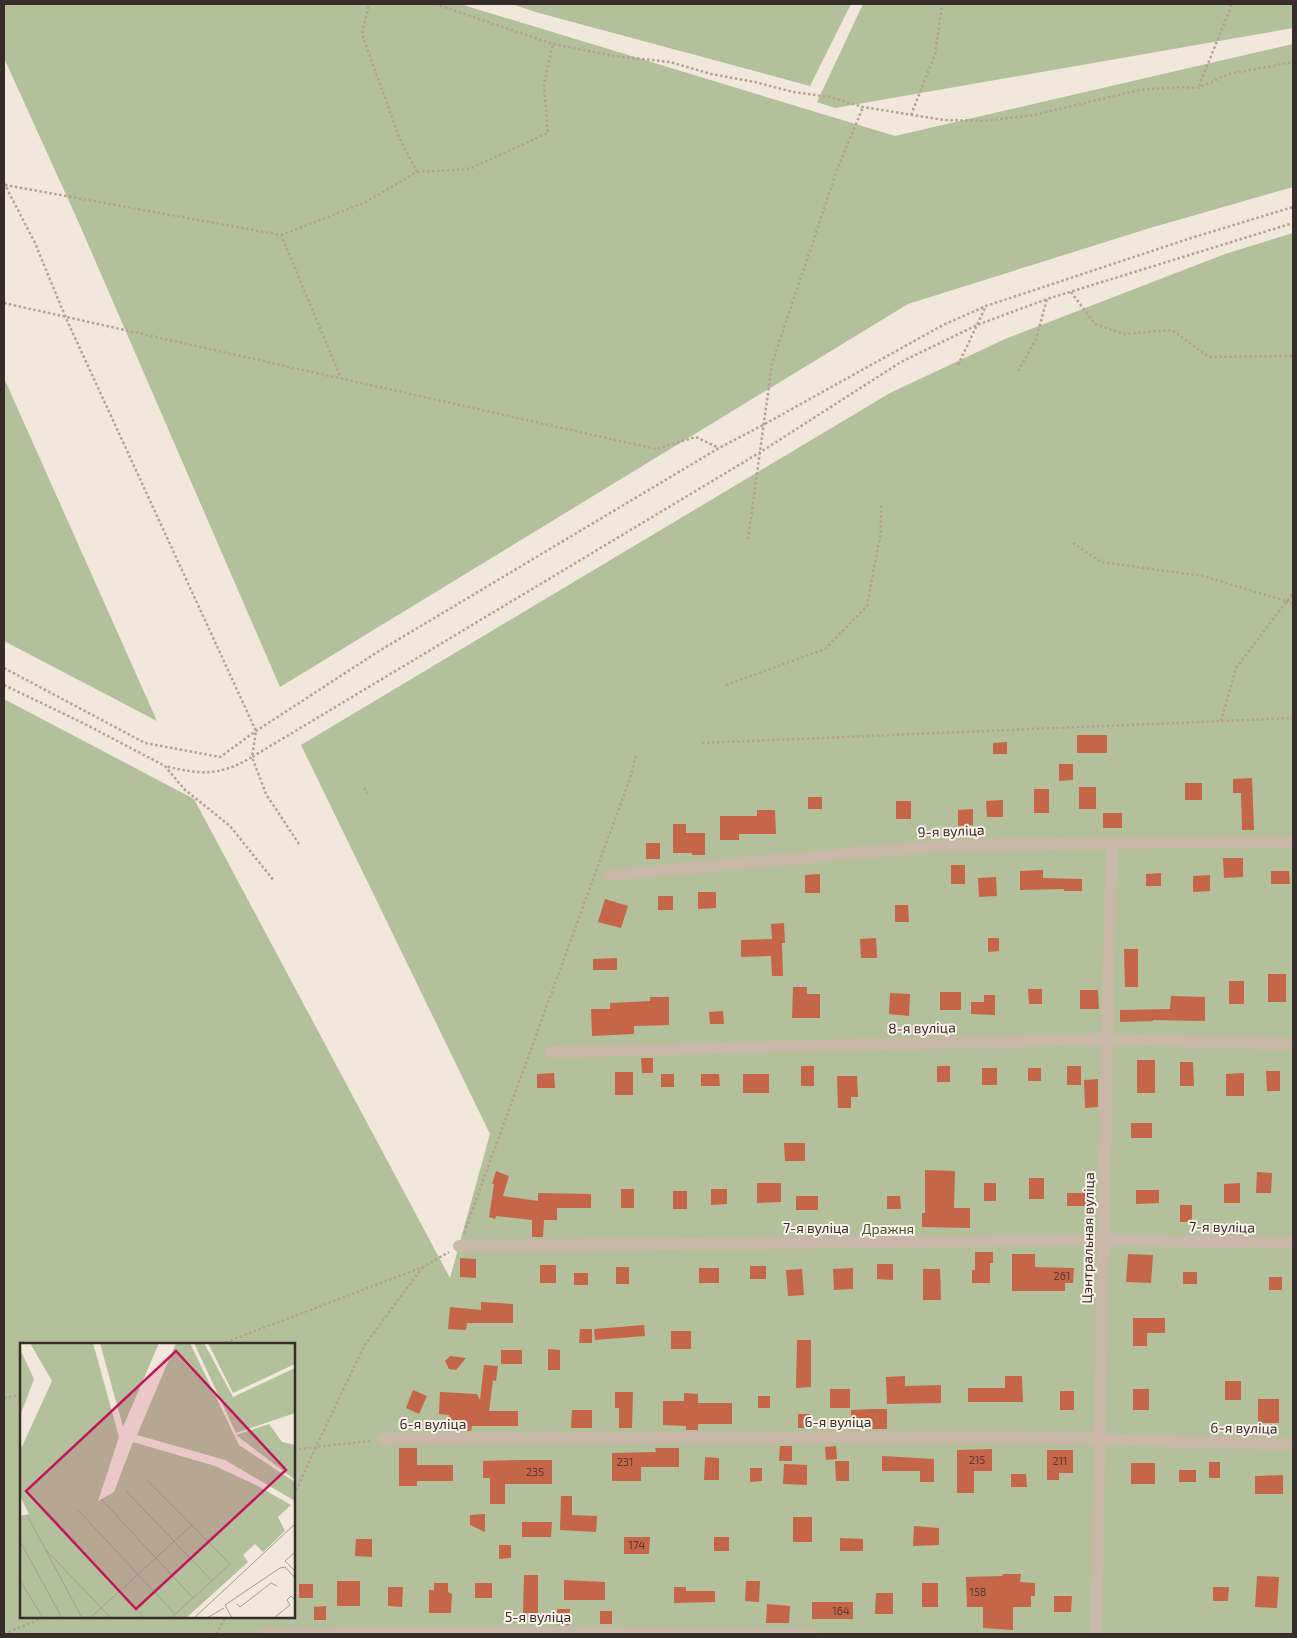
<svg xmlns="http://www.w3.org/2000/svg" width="1297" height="1638" viewBox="0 0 1297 1638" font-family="'Exo 2',sans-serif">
<rect width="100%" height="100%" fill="#f1e7db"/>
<path fill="#b3c09b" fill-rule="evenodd" d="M4 4H460L895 136 1293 44V187L1150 228 908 304 280 687 78 221 4 58Z
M511 4H851L810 86 539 13Z
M863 4H1293V28L835 108 817 102Z
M1293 233V1634H4V699L194 799 450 1278 490 1134 301 745 890 393 1005 339 1225 254ZM21 1344H294V1617H21Z
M4 378 157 721 4 641Z"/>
<path fill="#c46647" d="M1077 735H1107V753H1077Z
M1007 742V754H993V743Z
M1059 764H1073V780L1059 781Z
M1252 778 1254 830H1242L1241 793H1233V779Z
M1185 783H1202V800H1185Z
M1079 787H1096V809H1079Z
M1034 789H1049V813H1034Z
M808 797H822V809H808Z
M1003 800V817H987L986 801Z
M896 801H911V819H896Z
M973 809V825L958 826V810Z
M757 810H775L776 834H739V840H720V816H757Z
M1103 813H1122V828H1103Z
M673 824H686V833H705V855H692V853H673Z
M646 843H660V859H646Z
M1223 858H1243V877L1224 878Z
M951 865H965V884H951Z
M1043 870V878L1082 879V891H1064V889L1020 890V871Z
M1271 871H1289L1290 884H1271Z
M1161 873V886H1146V874Z
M820 874V893H805V875Z
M1210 875V891L1193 892V876Z
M996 877 997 896 979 897 978 878Z
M698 892H716V908L698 909Z
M658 896H673V910H658Z
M605 899 628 906 621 928 598 922Z
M895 905H908L909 922H895Z
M784 923 785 943H782L783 976H772L771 956 741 957V940L772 939 771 924Z
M876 938 877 958H861L860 939Z
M988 938H999V951L988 952Z
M1124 949H1138V987H1125Z
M617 958V970H593V959Z
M1268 974H1286V1002H1268Z
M1229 981H1244V1004H1229Z
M793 987H807V994H820V1018H792Z
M1028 989H1042V1004H1029Z
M1080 990H1098L1099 1009H1080Z
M940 992H961V1010H940Z
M890 993 910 994 909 1016 889 1014Z
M984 995H995V1015L971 1014V1002H984Z
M1171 996 1205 997V1021L1153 1020V1021L1120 1022V1010L1170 1009Z
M650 997H669V1025L634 1026V1034L592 1036 591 1009H610V1003L650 1001Z
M723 1011 724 1024H710L709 1012Z
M641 1058H653V1073H642Z
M1137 1060H1155V1093H1137Z
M1180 1062H1193L1194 1086H1180Z
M801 1066H814V1086H801Z
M937 1066H950V1082H937Z
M1067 1066H1081V1085H1067Z
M982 1068H997V1085H982Z
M1028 1068H1041V1081H1028Z
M1266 1071H1280V1091H1267Z
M615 1072H633V1095H615Z
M554 1073 555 1088H537V1074Z
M1244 1073V1096H1226V1074Z
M661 1074H674V1087H661Z
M701 1074H719L720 1086H701Z
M743 1074H769V1093H743Z
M837 1076H857L858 1097H851V1108H838Z
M1098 1079V1107L1085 1108 1084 1080Z
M1131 1123H1152V1138H1131Z
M784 1143H805V1161H785Z
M925 1170 955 1171 954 1208H970V1228L922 1227V1213H925Z
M496 1171 509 1176 503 1196 538 1201V1193L591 1194V1208H557V1220H544L543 1237H532V1220L496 1216 495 1219 489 1217 494 1184H492Z
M1257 1172 1272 1173 1271 1193H1256Z
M1029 1178H1044V1199H1029Z
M757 1183H781V1202L757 1203Z
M984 1183H996V1201H984Z
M1240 1183V1203H1224V1184Z
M621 1189H634V1208H621Z
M711 1189H727V1204L711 1205Z
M1136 1190H1159V1203L1136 1204Z
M673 1191H687V1209H673Z
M1067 1193H1087V1206H1067Z
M796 1196H818V1210H796Z
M887 1196H900L901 1209H887Z
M1180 1205H1192V1222H1180Z
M975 1252H993V1263H990V1283H972V1270H975Z
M1012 1254H1035V1267L1074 1268 1073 1283H1065V1291H1012Z
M1128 1254 1153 1255 1151 1283 1126 1282Z
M460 1258 476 1259V1278L460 1277Z
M877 1264H893V1280L877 1279Z
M540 1265H556V1283H540Z
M750 1266H766V1279H750Z
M616 1267H629V1284H616Z
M699 1268H719V1283H699Z
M853 1268V1289L834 1290 833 1269Z
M802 1269 804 1295 788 1296 786 1270Z
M923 1269H940L941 1300H923Z
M1183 1272H1197V1284H1183Z
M574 1273H588V1285H574Z
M1269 1277H1282V1290H1269Z
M481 1302 513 1304V1323H467L466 1330 448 1329 450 1307 481 1310Z
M1133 1318H1165V1333H1147V1346H1133Z
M644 1325 645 1336 595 1340 594 1329Z
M580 1329H592V1343H579Z
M671 1331H691V1349H671Z
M797 1340H811V1387L796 1388Z
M548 1349 560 1350V1370H548Z
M501 1350H522V1364H501Z
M450 1356 466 1358 456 1370 449 1369 445 1361Z
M484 1365 498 1366 496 1381 493 1380 489 1411H518V1426H472L471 1431 448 1429 449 1415 439 1414 440 1392 477 1394 480 1400Z
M905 1376V1386L941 1385V1403L887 1404 886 1377Z
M1005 1376H1022L1023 1402H968V1388H1005Z
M1225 1381H1241V1400H1225Z
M830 1389H850V1408H830Z
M1133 1389H1149V1410H1133Z
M413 1390 427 1396 419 1414 406 1408Z
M1060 1391H1074V1410H1060Z
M615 1392H633L632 1428H619V1408H615Z
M684 1393 698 1394V1403H732V1424H698V1430H686V1426L663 1425V1401H684Z
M758 1396H770V1408H758Z
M1258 1399H1279V1423H1258Z
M872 1409H887V1429H872V1426H851V1410Z
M572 1410H592V1428H571Z
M798 1414H810V1428H798Z
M780 1446H792V1461H779Z
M836 1446 837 1459 826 1460 825 1447Z
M399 1448H417V1465H453V1481H417V1486H399Z
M655 1448H679V1467H641V1481H612V1453L656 1452Z
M992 1449V1471H974V1493H957V1450Z
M1047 1450H1073V1473H1059V1480H1047Z
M882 1456 934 1459V1482H920V1471H882Z
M705 1457 719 1458V1480H704Z
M519 1460H552V1484H505V1504H490V1478H483V1461Z
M835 1461H849V1481H836Z
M1209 1462H1220V1478H1209Z
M1131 1463H1155V1484H1131Z
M784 1464 807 1465V1485L783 1484Z
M750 1468H762V1481L750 1482Z
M1179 1470H1196V1482H1179Z
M1011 1474H1026L1027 1487H1011Z
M1283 1475V1494H1255V1476Z
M561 1496H572V1515L597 1516 596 1532 560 1530Z
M485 1514V1532L470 1525V1515Z
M793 1517H812V1542H793Z
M522 1522H552L551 1537H522Z
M914 1526 939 1528V1545L913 1546Z
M624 1537H650L649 1554H624Z
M714 1537H729V1551H714Z
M840 1538 863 1539V1551H840Z
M356 1539H372V1557L355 1556Z
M499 1545H511V1558L499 1559Z
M1003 1574H1021L1020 1582 1035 1583V1596H1031V1607H1013V1630L983 1628V1607H967L966 1577 1002 1576Z
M524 1575H538V1613H523Z
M1257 1576 1279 1577 1277 1608 1255 1607Z
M564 1580 605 1582V1600H564Z
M337 1581H360V1606H337Z
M746 1581H760L759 1602 745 1601Z
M434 1583H448V1592L452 1594 451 1613H429V1590H434Z
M475 1583H492V1598H475Z
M922 1583H938V1607H922Z
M299 1584H313V1598H299Z
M388 1587H403L402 1607 388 1606Z
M674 1587H686V1591H715V1602L674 1603Z
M1213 1587H1229L1228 1601H1213Z
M876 1593H893V1614H875Z
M1054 1596H1072L1071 1612H1054Z
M812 1602H853V1619H812Z
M767 1604 790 1606 789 1623H766Z
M326 1606V1620H314V1607Z
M557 1609H570L569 1625 556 1624Z
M600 1611H612V1624H600Z"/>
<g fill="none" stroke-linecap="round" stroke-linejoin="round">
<path stroke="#b5a191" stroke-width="2.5" stroke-dasharray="2.5 2.5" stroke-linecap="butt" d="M435 4 553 44 614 56 670 62 711 74 755 82 793 92 830 97 863 107 944 120 984 121 1034 115 1139 90 1177 87 1198 88 1229 74 1293 62
M1199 86 1232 4
M911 115 935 54 942 4
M417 172 469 169 548 133 544 84 553 44
M4 183 35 243 65 316 256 731 252 757C220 776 201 775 165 766
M5 185 281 235 341 378
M281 235 364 203 417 172 399 137 362 34 369 4
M1071 292 1095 324 1124 334 1172 330 1209 357 1293 356
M4 303 656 449 696 437 719 448
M958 365 986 306
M1018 371 1036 339 1047 299
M748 539 772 364 837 170 863 107
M1073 543 1101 562 1203 576 1286 601 1293 599
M1286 601 1293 604
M4 668 145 743 220 757 256 731 379 651 719 448 763 425 943 325 986 306 1191 238 1293 207
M4 685 83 723 165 766 184 789 230 826 274 881
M726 685 825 649 867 606 881 531V505
M1221 721 1236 668 1293 593
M702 743 1293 718
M364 788 368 793
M299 844 266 794 252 757 759 453 901 362 977 325 1047 299 1293 223
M464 1233 630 778 636 755
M221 1344 423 1267 449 1252
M4 1398 21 1395
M294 1450 316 1447 364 1346 422 1268
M294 1495 316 1447 370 1441
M4 1634 45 1617
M216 1634 226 1617"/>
<path stroke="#c9b7a7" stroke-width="12" d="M610 875 937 846 1112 843 1293 842
M551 1052 1107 1039 1293 1044
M459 1246 1103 1240 1293 1243
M383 1439 1010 1437 1293 1444
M264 1634 407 1632 812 1634
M1096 1634 1107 1039 1112 843"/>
</g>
<g text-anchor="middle" stroke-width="4" stroke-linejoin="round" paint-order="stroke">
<g font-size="11" fill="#5a3a30">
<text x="1062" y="1280">261</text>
<text x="977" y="1464">215</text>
<text x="1060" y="1465">211</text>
<text x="625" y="1466">231</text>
<text x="535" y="1476">235</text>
<text x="637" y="1549">174</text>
<text x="978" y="1596">158</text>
<text x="841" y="1615">164</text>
</g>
<g font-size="14" fill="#362c28" stroke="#f9f1e7">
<text transform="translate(951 831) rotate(-2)" y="5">9-я вуліца</text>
<text transform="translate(922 1028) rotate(-1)" y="5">8-я вуліца</text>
<text transform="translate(1222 1227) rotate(1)" y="5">7-я вуліца</text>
<text x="816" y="1233">7-я вуліца</text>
<text transform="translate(1088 1238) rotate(-89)" y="5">Цэнтральная вуліца</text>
<text x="838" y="1427">6-я вуліца</text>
<text x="433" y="1429">6-я вуліца</text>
<text transform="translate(1244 1428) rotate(1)" y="5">6-я вуліца</text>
<text x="538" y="1622">5-я вуліца</text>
</g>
<g font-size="14" fill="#45542c" stroke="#f9f1e7">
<text x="888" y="1234">Дражня</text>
</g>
</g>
<g transform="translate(20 1343)">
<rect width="275" height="275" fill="#f1e7db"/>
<path d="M10 0H73L99 94 78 158 94 149 113 99 195 123 236 142 271 162 258 174 265 188 243 209 235 201 223 212 228 219 166 275H0V173L9 171 0 153V108L32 38ZM80 0H139L103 84ZM156 0H170L219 102 275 139V158L205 117 117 92ZM174 0H184L213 54 275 25V70L216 90ZM188 0H275V21L213 50ZM0 6 14 36 0 73ZM249 81 262 99 275 102V137L216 92Z" fill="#b3c09b"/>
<path fill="none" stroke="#a69c93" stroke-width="1" d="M128 138 210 221 151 275M106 148 192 238M81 156 173 255M57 166 155 271M29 171 125 275M7 172 62 275M0 198 42 275M26 207 91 275M275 209 265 218 275 228M1 239 23 275M217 261 220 264 251 240 257 243M70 275 173 181M174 275 275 181M187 275 204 265M212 275 205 262 260 225 265 224 275 235M254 275 270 262 267 257 271 253 275 257"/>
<path fill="#c2185b" fill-opacity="0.15" stroke="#c2185b" stroke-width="2.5" d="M156 8 266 127 116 266 6 148Z"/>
<rect width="275" height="275" fill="none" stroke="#362c28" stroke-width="2.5"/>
</g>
<rect width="1297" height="1638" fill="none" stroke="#362c28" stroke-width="10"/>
</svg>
